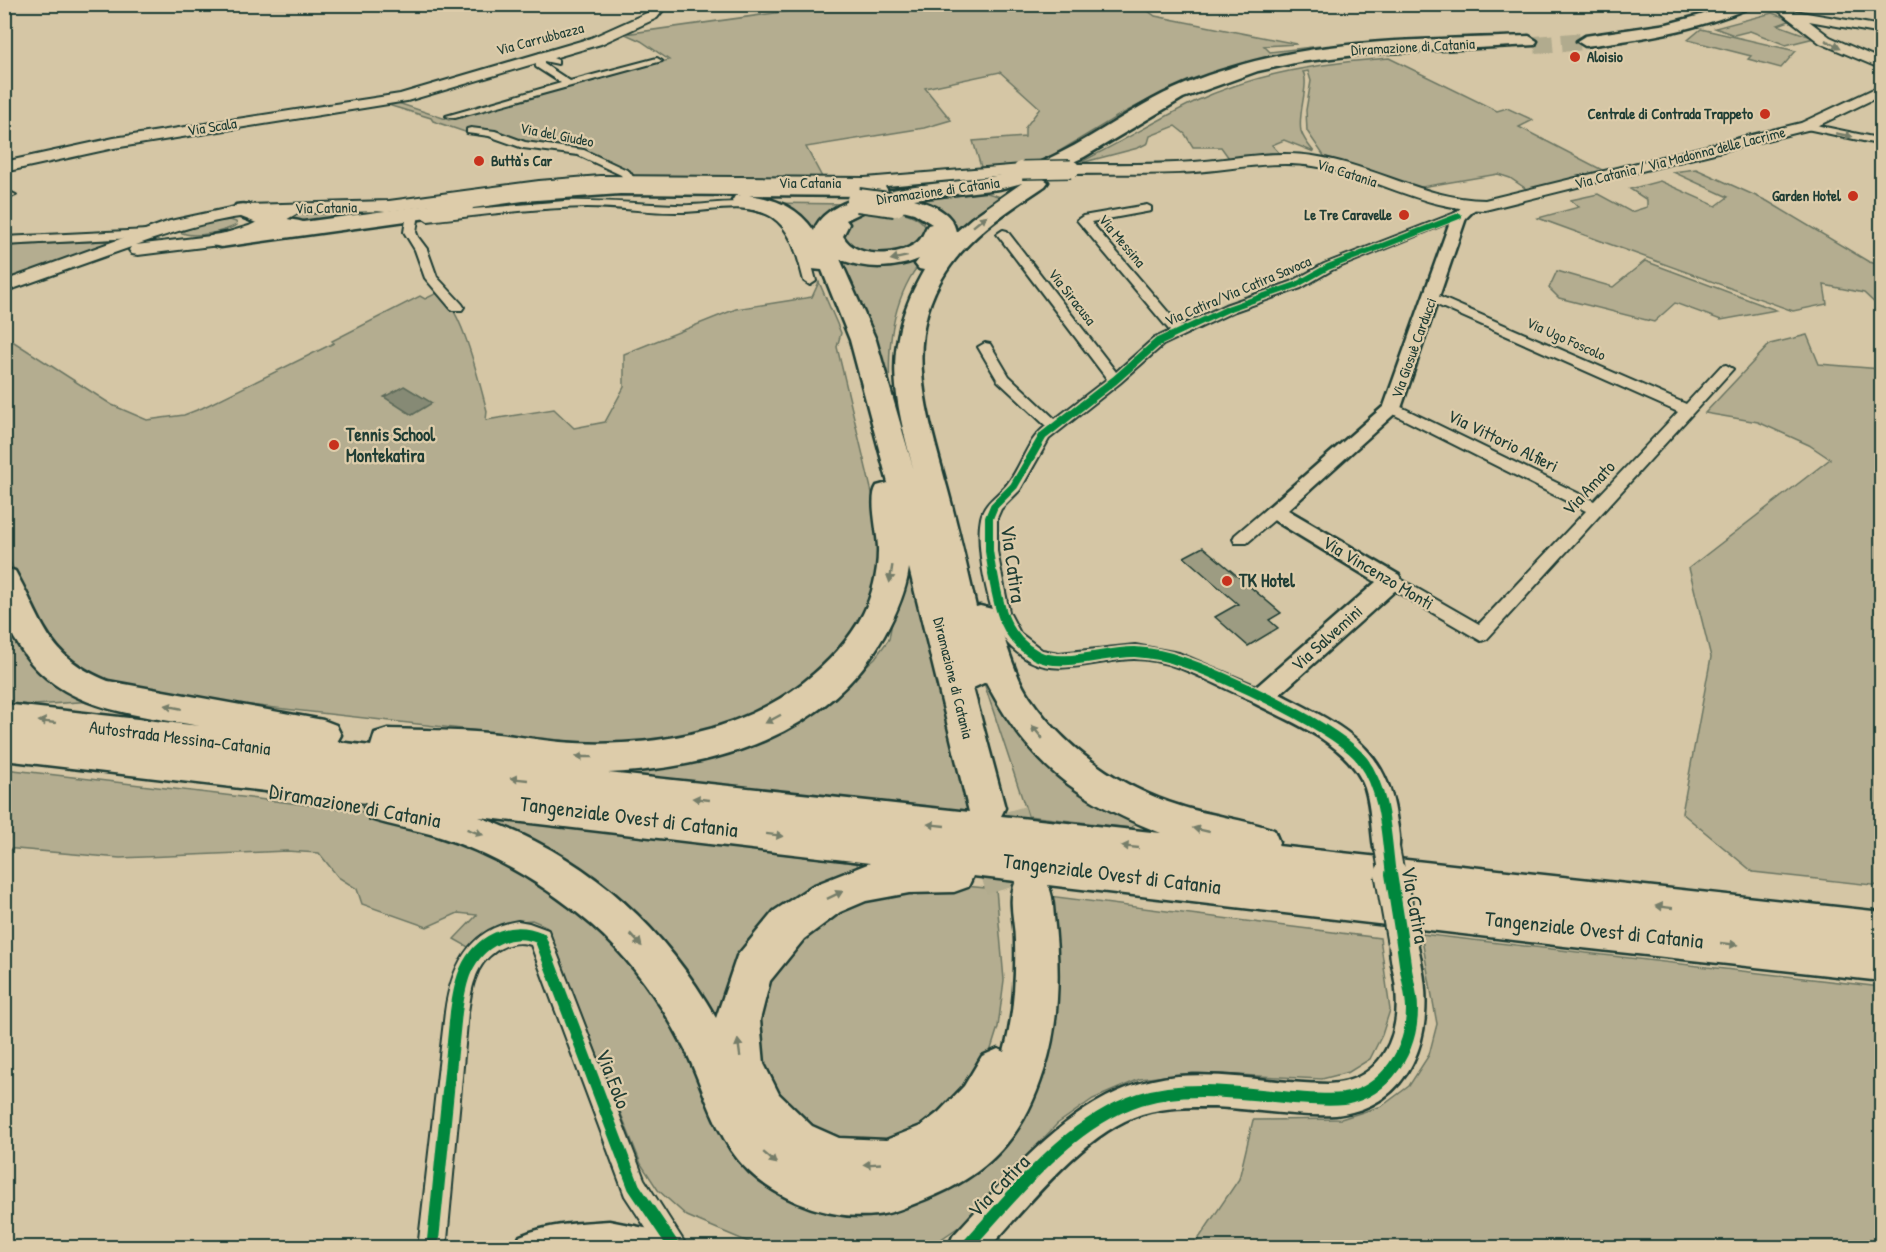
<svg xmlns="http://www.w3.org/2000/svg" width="1886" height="1252" viewBox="0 0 1886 1252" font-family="'Patrick Hand',sans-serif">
<rect width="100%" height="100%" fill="#d5c6a5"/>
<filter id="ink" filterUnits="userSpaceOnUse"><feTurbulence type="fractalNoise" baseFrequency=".0167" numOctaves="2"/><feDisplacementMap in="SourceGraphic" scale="12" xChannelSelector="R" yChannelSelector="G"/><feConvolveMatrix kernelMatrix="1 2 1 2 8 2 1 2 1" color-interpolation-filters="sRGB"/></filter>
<g filter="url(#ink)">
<path fill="#b4ad90" stroke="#6a7562" stroke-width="1.5" d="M840 4 1140 5 1155 16 1297 44 1264 46 1270 52 1320 46 1324 49 1238 66 1162 93 1118 116 1035 166 981 167 973 141 1025 137V128L1040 108 1000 72 925 88 951 120 924 128 806 147 823 179 633 177 628 172 588 152 558 145 522 142 484 130 465 132 433 121 431 118 388 105 398 103 449 120 669 60 641 41 625 34Z
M1772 13 1792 20 1778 25 1814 38 1786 45 1750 31 1734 35 1715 28Z
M1701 29 1796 51 1781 68 1748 59 1751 56 1688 40Z
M1389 58 1497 111 1507 108 1533 120 1519 127 1608 173 1531 192 1510 178 1498 174 1410 189 1352 169 1324 156 1307 131 1306 110 1311 81 1308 71 1303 72C1310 84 1297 114 1301 131 1303 138 1309 146 1314 152L1284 140 1272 145 1282 156 1231 161 1221 147H1193L1185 134 1175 126 1150 136 1148 143 1138 148 1077 164C1117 145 1155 121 1194 102 1255 73 1322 63 1389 58Z
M1696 169 1767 201 1869 262 1881 265V309L1864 293 1824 285 1827 304 1793 311 1538 218 1579 207 1571 200 1598 194 1631 212 1647 207V200L1630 189 1660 181 1716 206 1728 197 1673 172Z
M1009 173C985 179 961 180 937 183 835 193 734 182 633 185 522 188 413 209 304 222H291L286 219 290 215 300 213 390 209 518 190 584 185 635 183 873 186Z
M983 192 998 196 999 202 946 244 949 235 910 202Z
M767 203 849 204 814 241Z
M874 208C892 210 929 212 927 237L898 256 851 253 838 231 844 223Z
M230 220 236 222 237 225C223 232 194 239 180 232L205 223Z
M125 240 5 284V246Z
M933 248C925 257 916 267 910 278 886 321 888 368 891 416L836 252 848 258Z
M1645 261 1776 310 1721 320 1675 303 1654 322 1559 298 1549 288 1557 271 1613 287Z
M819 282 841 333 837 347 878 518 879 579 859 632 794 697 696 737 622 745 577 742 134 692 103 684 47 644 5 550 4 340 14 342 112 405 147 420 184 415 202 408 334 343 332 341 420 296 425 299 437 293C461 301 480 386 487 411L486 420 554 409 574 428 605 422 624 387V354L736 309 812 297Z
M1807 335 1819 364 1881 369V886L1753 872 1682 813 1711 657 1689 568 1830 459 1809 445 1758 422 1705 413 1770 344Z
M905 548 973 813 613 773 647 770 833 695 875 658 889 639Z
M4 603 92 701 35 705 5 703Z
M982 677 1138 821 1131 828 1028 816Z
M5 769 359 811 435 827 485 847 595 917 652 988 731 1137 768 1180 995 1141 1049 896 1380 938 1390 1010 1382 1035 1370 1059 1349 1072 1322 1079 1193 1073 1140 1079 1093 1099 1057 1124 963 1224 928 1248 760 1247 687 1216 658 1190 641 1164 546 926 532 920 511 922 468 947 454 939 477 915 458 913 427 927 362 904 357 889 338 877 319 853 286 851 120 858 5 848Z
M461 815 857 863 858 873 823 889 725 1058 696 993Z
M933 883 996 889 1004 980 998 1027 986 1065 947 1121 851 1151 788 1120 748 1029 754 992 824 910Z
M1421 934 1881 987V1247H1193L1239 1179 1253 1120 1341 1119 1382 1106 1409 1086 1429 1055 1437 1024Z"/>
<path fill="#868a74" stroke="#5d6b5a" stroke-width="1.5" d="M404 386 432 403 412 415 384 397Z"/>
<path fill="#9d9c82" stroke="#1f3d34" stroke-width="1.5" d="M1203 547 1281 613 1269 620 1278 628 1248 646 1215 617 1238 604 1184 557Z"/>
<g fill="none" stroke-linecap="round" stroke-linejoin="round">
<path stroke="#b1ab8e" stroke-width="18" stroke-dasharray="18 9" stroke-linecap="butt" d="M1535 45 1585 41"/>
<path stroke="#b1ab8e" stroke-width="35" stroke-dasharray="35 18" stroke-linecap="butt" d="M1008 811 1022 861
M994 836 1005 875"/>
<path stroke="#b1ab8e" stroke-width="45" stroke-dasharray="45 22" stroke-linecap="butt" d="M1004 874 1008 888"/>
<defs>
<path id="minor" d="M540 53 558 60V64L544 61V64L570 81 657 58 662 61 455 118 446 116 561 83 536 67 535 56Z
M1806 123 1882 139V145L1802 128 1801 126Z
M471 128 495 131 525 142 584 150 629 171 636 181 630 184 626 183 621 175 578 155 523 148 489 136 467 133V129Z
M10 192 16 195 4 200V193Z
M565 201C603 200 639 204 676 205 710 207 750 193 781 213 803 227 810 257 816 281L810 285 804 281C798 259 793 231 772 217 746 201 710 212 682 212 650 213 619 207 587 207 534 208 481 215 428 221L422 217 428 213Z
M1147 205 1151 207V211L1091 222 1180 326 1225 305 1291 282 1324 264 1455 213H1463L1465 216 1332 270 1301 288 1235 311 1163 345 1120 383 1049 439 1020 490 1001 509 997 518V551L1009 612 1020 633 1042 650 1059 653 1135 645 1179 653 1269 691 1272 696 1269 701 1262 704C1220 690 1180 659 1134 659 1102 659 1061 677 1030 661 1023 657 1010 648 1006 641 989 617 975 547 981 518 984 502 999 495 1008 483 1022 465 1027 440 1046 426L998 381 978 347 985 343 990 344 1009 376 1055 419 1107 379 997 234 1003 230 1007 231 1116 372 1153 339 1170 331 1077 220 1083 216Z
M413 210 419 214 416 232 418 237 427 249 437 277 462 304 464 307 462 310H452L425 278 415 250 404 232 407 214Z
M148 230 152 231V237L4 245V237Z
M1433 294 1686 404 1721 366 1726 365 1733 369 1487 639 1481 641 1385 585 1382 581 1385 577 1391 575 1397 577 1479 624 1586 511 1387 411 1385 408 1387 405H1397L1594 501 1678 412 1428 301 1426 298Z
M1274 505 1280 507 1282 511 1280 515 1247 543H1235L1233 539 1235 535 1268 507Z
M518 921 529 923 548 930 644 1179 688 1248H659L625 1196 531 945C508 937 482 956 475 979 471 989 470 1001 468 1012L447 1240 444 1248H422L419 1240 445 1012C451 967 469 928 518 921Z"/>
<path id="tertiary" d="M1471 202 1478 206 1466 218 1401 408 1288 510 1399 575 1402 581 1399 587 1280 694C1338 724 1386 744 1396 816 1398 829 1402 844 1396 856L1387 860 1378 856 1374 848C1371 829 1371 807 1365 788 1349 743 1292 723 1254 703L1250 696 1254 689 1376 582 1267 516 1264 511 1384 406 1452 216 1466 203Z
M1403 927 1413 931C1418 943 1420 955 1422 967 1435 1034 1413 1106 1336 1115 1296 1117 1255 1109 1214 1107 1190 1107 1165 1107 1142 1114 1086 1131 1028 1205 989 1248H948L953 1236C1015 1170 1080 1084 1178 1076 1228 1072 1278 1084 1328 1084 1380 1082 1401 1038 1396 990 1395 971 1385 949 1393 931Z
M609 1221 660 1231 672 1236 677 1248H515L520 1236C548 1224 579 1223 609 1221Z"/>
<path id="secondary" d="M655 4H668L657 18 601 44 407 101 114 148 4 172V162L114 138 400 94 591 38 649 12Z
M1770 4H1785L1795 11 1882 26V34L1809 21 1830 37 1882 60V69L1820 43Z
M1882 85V95L1811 129 1485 210C1419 209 1374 175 1313 166 1274 160 1234 169 1195 172 1153 175 1112 173 1071 174L1063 169 1071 164C1112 164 1153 165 1194 162 1234 159 1274 150 1313 156 1373 165 1424 199 1485 200L1801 123Z
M1022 165 1028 167 1030 170 1028 173 865 188 600 186 539 191 389 211 298 213 261 234 227 244 138 255 132 254 129 250 131 247 4 292V281L170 221 244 205 389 201 539 181 600 176 865 178ZM274 214 249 226 219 235 136 245C182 229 226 215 274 214Z"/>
<path id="motorway" d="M1730 4H1753L1751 7C1698 30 1642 39 1585 46L1577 41 1585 36 1667 24 1701 15Z
M1529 36 1537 41 1535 45 1364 54 1299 62 1258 71 1183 98 1084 157 1041 177 1048 182 1045 186C1009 210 970 235 946 272 901 340 928 416 947 487 958 527 967 567 976 607L980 606 992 609C1007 638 1011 670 1030 698 1065 749 1121 788 1180 806 1211 816 1244 819 1274 830L1279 842 1278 846 1882 912V981L1564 946 1048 885C1053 895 1053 906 1054 917 1060 968 1060 1022 1044 1071 1023 1138 988 1175 924 1200 909 1206 894 1213 877 1215 824 1221 761 1195 731 1150 711 1119 701 1083 685 1049 662 1004 631 959 592 925 546 885 492 853 434 835 413 829 391 826 370 819L364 807 366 803 4 760V704L200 726C134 714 57 710 19 646 14 638 7 627 4 618 1 603 4 583 4 568L15 571C45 624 45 655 108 681L323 720 336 725 341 735 337 742 371 746 375 733 388 729C421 730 455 730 488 733 512 735 535 740 560 742 644 749 736 735 804 682 828 663 849 641 863 614 872 596 878 572 878 552 879 535 868 499 877 486L888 483 850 340 822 270 812 269C805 260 802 248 797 238 783 213 761 212 735 206L732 201 735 196 741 195 620 194 523 201 473 208 471 212 463 213 221 247 213 245 210 240 213 235 267 227 236 215 233 210 236 205C254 201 268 213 284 218 290 220 297 220 303 222L430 205 432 201 440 200 523 189 620 182 878 184 885 186 888 191C935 180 985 184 1031 166 1071 151 1106 126 1143 105 1170 89 1200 77 1231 68 1327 38 1429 40 1529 36ZM1022 183 972 218 956 232C953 212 931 204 914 199L999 189ZM749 195 865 196C847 201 820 211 814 231 798 207 776 199 749 195ZM889 203 891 207 914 213 932 224 928 225C923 232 923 239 915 244 896 257 855 259 843 236L849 224 846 220 873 207ZM840 259C864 270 895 269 919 259L915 264 919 269 924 270C880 347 894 398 916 478L876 340ZM909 568 969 812 608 773C715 768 828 736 884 636 896 614 906 592 909 568ZM986 682C1029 764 1076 800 1161 833L1001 816 1005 808 973 688ZM479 817 870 863 812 886 774 911 737 956 716 1018C662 923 584 854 479 817ZM973 876 1016 881C1007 900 1015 920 1015 941 1016 978 1014 1015 1004 1052L998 1049 982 1056 964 1086 939 1112 921 1126 886 1140 839 1138 812 1126 779 1094 764 1064 760 1020 770 981 804 939 840 912 866 901 909 893 954 892 968 887Z"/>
</defs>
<use href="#minor" stroke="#1f3d34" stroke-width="4"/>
<use href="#tertiary" stroke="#1f3d34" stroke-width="5"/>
<use href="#secondary" stroke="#1f3d34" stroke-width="4"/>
<use href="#motorway" stroke="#1f3d34" stroke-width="5"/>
<use href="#minor" fill="#dca" fill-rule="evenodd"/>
<use href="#tertiary" fill="#dca" fill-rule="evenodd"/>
<use href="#secondary" fill="#dca" fill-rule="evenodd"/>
<use href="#motorway" fill="#dca" fill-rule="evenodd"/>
<defs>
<path id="tertiary-bridge-far1" d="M1387 848 1392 875"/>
<path id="tertiary-bridge" d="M1391 874 1403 941"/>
<path id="secondary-bridge" d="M1022 170 1071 169"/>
<path id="motorway-bridge" d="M858 200 895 205"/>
</defs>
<use href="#tertiary-bridge-far1" stroke="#1f3d34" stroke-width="28" stroke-linecap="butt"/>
<use href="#tertiary-bridge" stroke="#1f3d34" stroke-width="35" stroke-linecap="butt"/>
<use href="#secondary-bridge" stroke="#1f3d34" stroke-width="20" stroke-linecap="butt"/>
<use href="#motorway-bridge" stroke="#1f3d34" stroke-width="26" stroke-linecap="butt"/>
<use href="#tertiary-bridge-far1" stroke="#dca" stroke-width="24"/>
<use href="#tertiary-bridge" stroke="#dca" stroke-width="31"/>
<use href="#secondary-bridge" stroke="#dca" stroke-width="17"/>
<use href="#motorway-bridge" stroke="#dca" stroke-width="22"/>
<defs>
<path id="cycleway-far3" d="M1166 338 1230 308 1296 285 1328 267 1459 216"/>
<path id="cycleway-far2" d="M993 576 989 551V518L994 506 1014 486 1043 436 1115 380 1158 342 1169 337"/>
<path id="cycleway-far1" d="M993 574C999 607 1004 638 1036 655 1062 669 1107 651 1135 652 1149 653 1167 656 1180 661 1221 674 1340 729 1363 761 1386 792 1386 838 1391 875"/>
<path id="cycleway" d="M433 1240 456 1012C458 998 460 983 466 970 479 941 510 925 540 938L634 1187 675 1248
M965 1248C1015 1194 1067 1123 1140 1099 1188 1084 1244 1094 1294 1098 1310 1099 1327 1101 1344 1099 1387 1091 1412 1050 1412 1009 1412 994 1407 978 1405 964 1401 934 1396 904 1391 874"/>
</defs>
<use href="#cycleway-far3" stroke="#dca" stroke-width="8"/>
<use href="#cycleway-far2" stroke="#dca" stroke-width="10"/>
<use href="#cycleway-far1" stroke="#dca" stroke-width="14"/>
<use href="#cycleway" stroke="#dca" stroke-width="16"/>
<use href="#cycleway-far3" stroke="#00873e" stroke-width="6"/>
<use href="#cycleway-far2" stroke="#00873e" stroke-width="8"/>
<use href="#cycleway-far1" stroke="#00873e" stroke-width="10"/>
<use href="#cycleway" stroke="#00873e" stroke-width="12"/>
</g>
<defs><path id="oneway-solid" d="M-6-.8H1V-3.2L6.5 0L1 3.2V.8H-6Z" transform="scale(1.5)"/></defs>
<g fill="#747d69">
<use href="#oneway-solid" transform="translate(1833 44) rotate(26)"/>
<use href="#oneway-solid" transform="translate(1844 135) rotate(11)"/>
<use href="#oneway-solid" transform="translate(980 221) rotate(-39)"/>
<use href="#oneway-solid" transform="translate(899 258) rotate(168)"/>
<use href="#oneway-solid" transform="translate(891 574) rotate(99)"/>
<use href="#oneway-solid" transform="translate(173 707) rotate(-169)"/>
<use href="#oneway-solid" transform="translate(773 719) rotate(152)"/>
<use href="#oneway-solid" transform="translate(47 722) rotate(-174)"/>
<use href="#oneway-solid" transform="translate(1037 732) rotate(-130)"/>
<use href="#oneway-solid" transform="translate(584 757) rotate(180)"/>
<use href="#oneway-solid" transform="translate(519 779) rotate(-174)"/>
<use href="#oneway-solid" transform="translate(701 799) rotate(-174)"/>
<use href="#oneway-solid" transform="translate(936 825) rotate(-174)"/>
<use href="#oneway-solid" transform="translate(1201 830) rotate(-167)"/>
<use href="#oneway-solid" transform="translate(475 832) rotate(20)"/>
<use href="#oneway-solid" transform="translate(775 835) rotate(7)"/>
<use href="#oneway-solid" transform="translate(1130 847) rotate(-174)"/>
<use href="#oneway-solid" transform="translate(835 895) rotate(-26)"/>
<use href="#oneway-solid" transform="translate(1664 907) rotate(-173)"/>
<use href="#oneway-solid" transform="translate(636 940) rotate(47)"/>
<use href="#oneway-solid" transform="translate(1729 944) rotate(6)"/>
<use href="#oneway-solid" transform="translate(739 1048) rotate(-98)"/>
<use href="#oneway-solid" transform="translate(770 1158) rotate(41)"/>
<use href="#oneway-solid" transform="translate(872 1164) rotate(177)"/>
</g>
</g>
<g fill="#c8321e" stroke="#dca" stroke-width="2">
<circle cx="1575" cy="57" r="6"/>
<circle cx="1765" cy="114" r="6"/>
<circle cx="479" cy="161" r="6"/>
<circle cx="1853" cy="196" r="6"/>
<circle cx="1404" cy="215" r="6"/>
<circle cx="334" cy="445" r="6"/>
<circle cx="1227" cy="581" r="6"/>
</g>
<g text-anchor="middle" stroke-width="4.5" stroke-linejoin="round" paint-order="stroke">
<g font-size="15" fill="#1f3d34" stroke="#dca">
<text transform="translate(540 39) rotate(-15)" y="5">Via Carrubbazza</text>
<text transform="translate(1413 47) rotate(-3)" y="5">Diramazione di Catania</text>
<text transform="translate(212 127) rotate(-9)" y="5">Via Scala</text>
<text transform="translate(557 135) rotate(11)" y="5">Via del Giudeo</text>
<text transform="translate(1680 158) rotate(-14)" y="5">Via Catania / Via Madonna delle Lacrime</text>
<text transform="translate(1347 173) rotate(18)" y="5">Via Catania</text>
<text x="810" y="188">Via Catania</text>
<text transform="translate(938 191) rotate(-8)" y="5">Diramazione di Catania</text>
<text transform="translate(326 208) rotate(-1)" y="5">Via Catania</text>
<text transform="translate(1122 241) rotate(50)" y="5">Via Messina</text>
<text transform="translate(1238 291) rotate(-23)" y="5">Via Catira/Via Catira Savoca</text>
<text transform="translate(1072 297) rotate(52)" y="5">Via Siracusa</text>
<text transform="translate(1566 339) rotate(24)" y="5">Via Ugo Foscolo</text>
<text transform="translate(1414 348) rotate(-70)" y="5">Via Giosuè Carducci</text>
<text transform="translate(953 678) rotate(76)" y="5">Diramazione di Catania</text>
</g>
<g font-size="15" font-weight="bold" fill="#1f3d34" stroke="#dca" text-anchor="end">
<text x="1587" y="62" text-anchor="start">Aloisio</text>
<text x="1753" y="119">Centrale di Contrada Trappeto</text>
<text x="491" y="166" text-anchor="start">Buttà's Car</text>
<text x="1841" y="201">Garden Hotel</text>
<text x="1392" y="220">Le Tre Caravelle</text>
</g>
<g font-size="18" font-weight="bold" fill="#1f3d34" stroke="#dca" text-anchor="start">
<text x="346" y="441">Tennis School<tspan x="346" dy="21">Montekatira</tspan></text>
<text x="1239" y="587">TK Hotel</text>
</g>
<g font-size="18" fill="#1f3d34" stroke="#dca">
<text transform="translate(1503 441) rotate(26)" y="6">Via Vittorio Alfieri</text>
<text transform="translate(1589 488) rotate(-47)" y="6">Via Amato</text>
<text transform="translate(1378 573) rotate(31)" y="6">Via Vincenzo Monti</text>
<text transform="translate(1327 638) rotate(-42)" y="6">Via Salvemini</text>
<text transform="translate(180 738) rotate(7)" y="6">Autostrada Messina-Catania</text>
</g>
<g font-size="21" fill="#1f3d34" stroke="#dca">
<text transform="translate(1013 564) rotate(82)" y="7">Via Catira</text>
<text transform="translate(355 806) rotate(10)" y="7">Diramazione di Catania</text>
<text transform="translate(629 817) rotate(7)" y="7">Tangenziale Ovest di Catania</text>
<text transform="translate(1112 874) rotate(7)" y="7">Tangenziale Ovest di Catania</text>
<text transform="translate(1415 905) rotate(80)" y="7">Via Catira</text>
<text transform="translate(1594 930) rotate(6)" y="7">Tangenziale Ovest di Catania</text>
<text transform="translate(613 1079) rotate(69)" y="7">Via Eolo</text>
<text transform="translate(999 1186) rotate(-46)" y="7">Via Catira</text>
</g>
</g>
<rect width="1886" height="1252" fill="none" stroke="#dca" stroke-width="24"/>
<rect x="12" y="12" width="1862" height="1228" fill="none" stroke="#1f3d34" stroke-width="2" filter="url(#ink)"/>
</svg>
